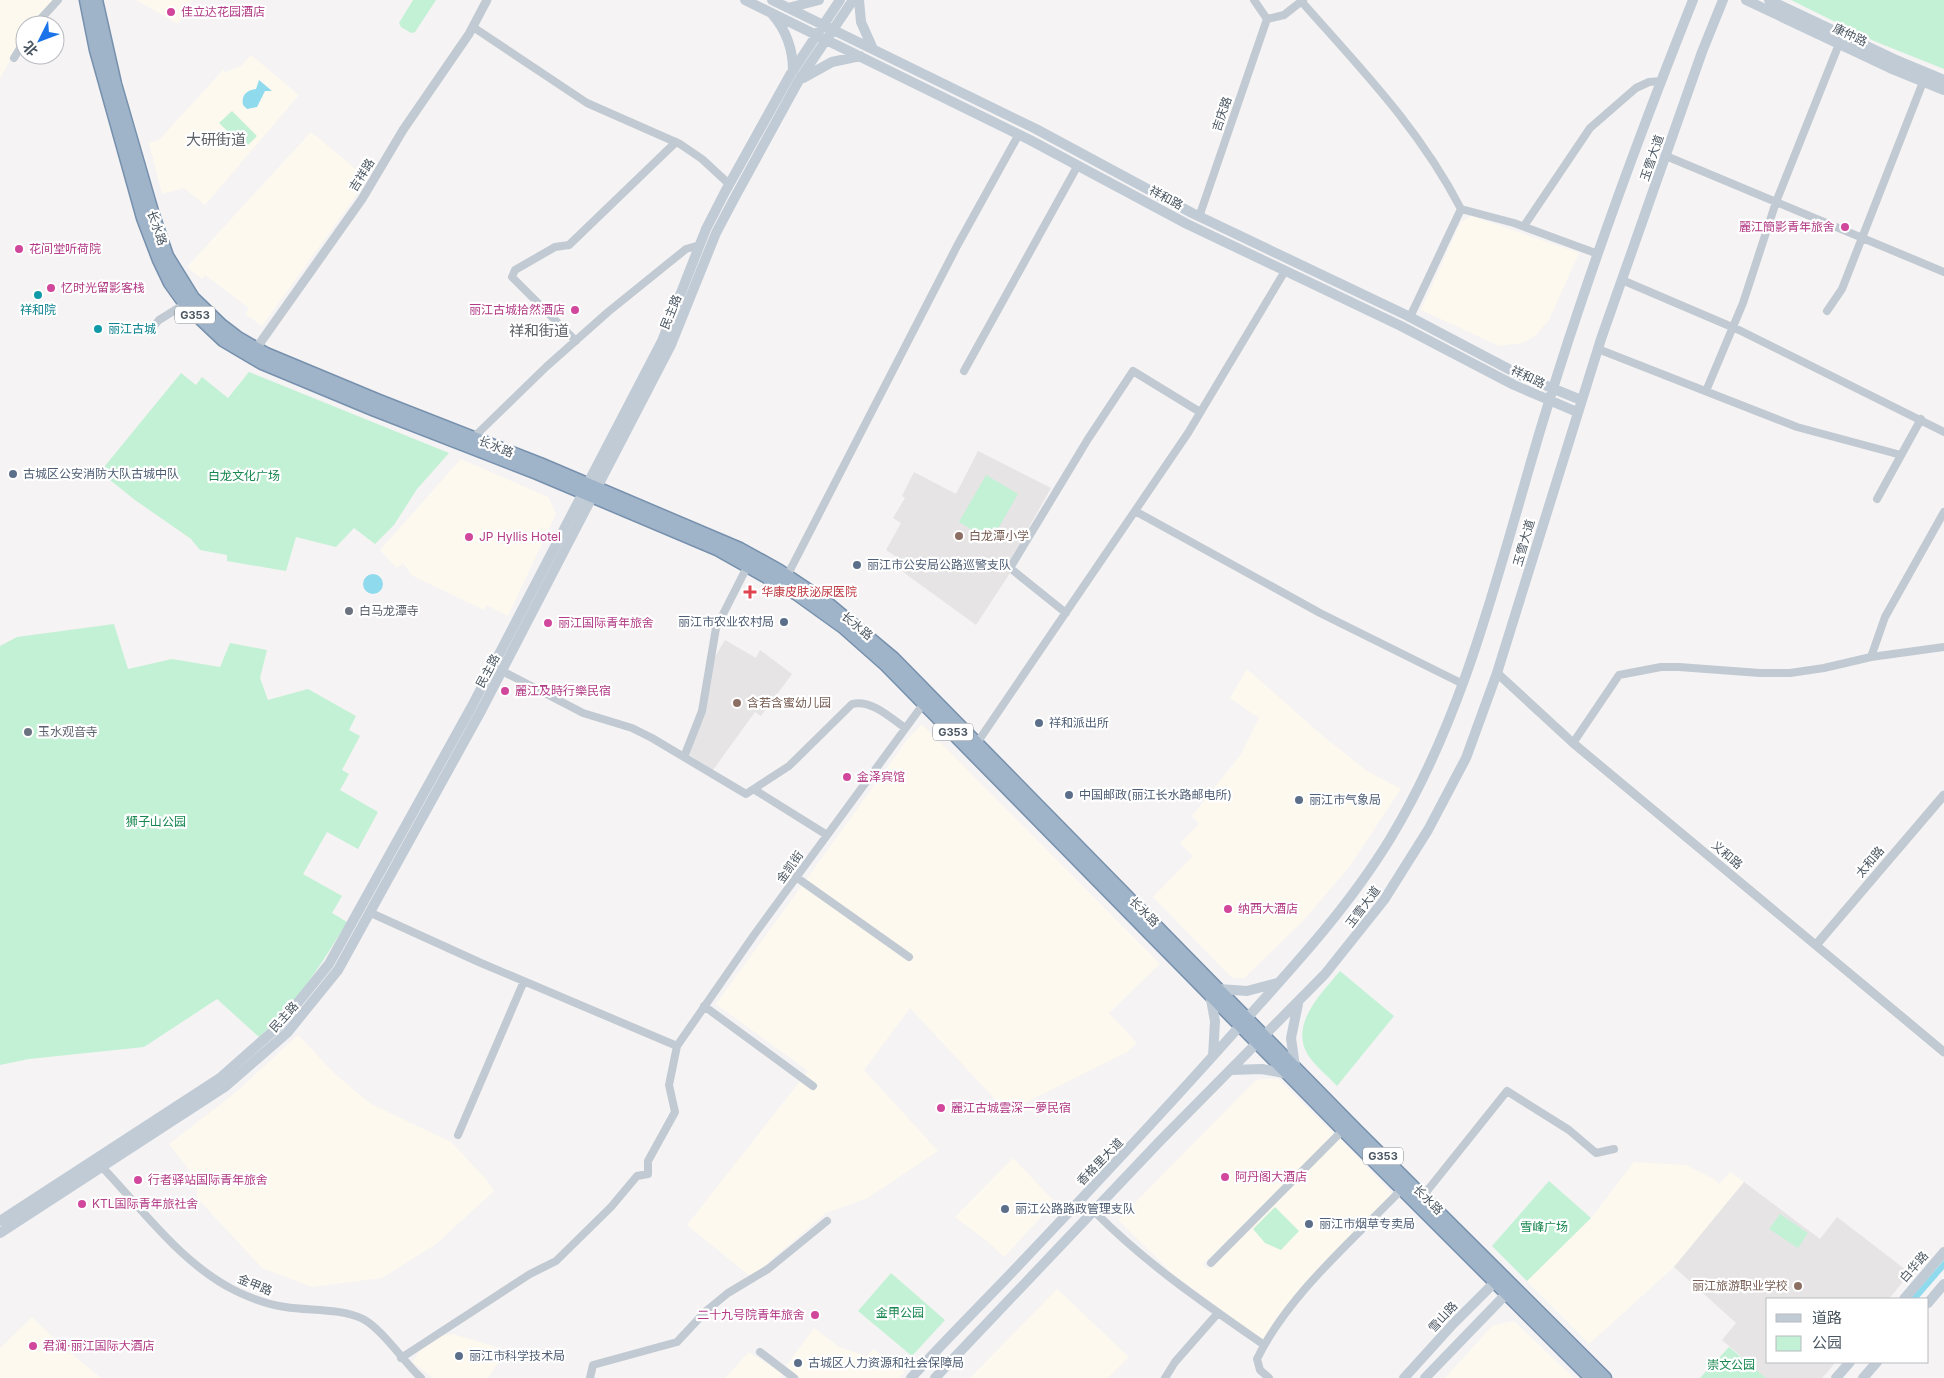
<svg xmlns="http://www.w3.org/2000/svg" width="1944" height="1378" viewBox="0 0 1944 1378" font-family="Inter,'Noto Sans SC',sans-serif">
<rect width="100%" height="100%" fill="#f5f3f3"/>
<path fill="#fdf9ef" d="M0 0H54L32 25H25V36L0 78Z
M136 0H192L178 24Z
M251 55 299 95 205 205 184 188 162 194 149 143 159 140 223 70 226 72 241 66Z
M311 132 368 179 262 326 245 314 249 308 205 275 202 279 187 267Z
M1471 216 1579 253 1549 320 1535 336 1522 343 1499 346 1421 310 1461 222Z
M461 459 548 497 556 514 508 616 486 605 484 610 411 575 403 563 397 568 380 550Z
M1247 669 1324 737 1367 771 1401 789 1350 866 1303 921 1244 978H1232L1153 897 1193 856 1180 843 1199 824 1192 816 1241 754 1259 718 1230 698Z
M922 724 1160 964 1109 1013 1137 1043 1127 1052 1007 1112 910 1008 864 1070 938 1151 868 1198 826 1213 751 1277 687 1225 808 1071 716 1004 910 736Z
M298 1035 335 1074 371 1104 451 1142 485 1178 494 1191 436 1244 382 1278 312 1287 262 1268 197 1198V1180L169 1144 235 1093Z
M1261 1079H1278L1334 1134 1203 1264 1208 1269 1339 1137 1393 1195 1296 1296 1263 1340 1173 1274 1118 1220 1255 1081Z
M1013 1158 1055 1202 1004 1257 987 1241 955 1217Z
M1634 1162 1686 1165 1714 1179 1719 1184 1730 1172 1744 1182 1674 1267 1589 1344 1527 1281 1591 1218Z
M1057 1289 1129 1357 1108 1378H970Z
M32 1317 62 1346 101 1378H0V1348Z
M1514 1321 1574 1378H1445L1493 1325Z
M814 1328 839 1347 866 1356 873 1349 905 1372 899 1378H801L786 1366Z
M453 1334 506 1350 488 1378H433L412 1362 427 1341 440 1336Z
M749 1352 783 1374 780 1378H725Z"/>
<path fill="#e6e4e5" d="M978 451 1051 488 1005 570 1010 573 976 625 903 572 907 564 886 550 901 523 893 518 905 498 902 496 914 472 956 494Z
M725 640 756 658 760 650 792 674 761 716 755 712 713 770 688 754 713 660Z
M1744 1182 1820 1239 1837 1217 1910 1273 1889 1299H1768V1362H1836L1822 1378H1766L1722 1340 1736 1323 1674 1267Z"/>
<path fill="#c3f1d5" d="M413 0H436L415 32 411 33 401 27 399 23Z
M1791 0H1944V69L1874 41Z
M232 111 257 136 245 148 219 123Z
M249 372 449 453 417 489 394 525 375 544 354 528 336 547 296 537 286 571 227 561V555L200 550 191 539 135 500 100 472 181 373 196 385 202 377 228 398Z
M986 475 1018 494 991 541 959 522Z
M114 624 128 669 172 659 220 667 230 643 267 650 260 678 268 700 308 689 356 716 349 730 360 736 342 770 349 774 340 790 378 812 358 849 327 832 303 874 342 896 332 913 347 922C321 965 297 1003 259 1037L217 999 144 1047 29 1059 0 1065V646L17 637Z
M1340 971 1394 1016 1337 1086C1328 1076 1315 1066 1308 1055 1289 1024 1322 993 1340 971Z
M1549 1181 1591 1218 1527 1281 1492 1246Z
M1275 1207 1299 1231 1281 1250 1265 1243 1253 1229Z
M1780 1214 1808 1233 1798 1248 1769 1229Z
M891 1273 945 1320 912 1356 858 1311Z
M1729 1347 1766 1378H1700Z"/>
<path fill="#90daee" d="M259 80 272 91H265L257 107 247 109 243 105C241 95 247 90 256 89Z
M363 584a10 10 0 1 1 20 0a10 10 0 1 1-20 0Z
M1944 1260V1269L1918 1299H1910Z"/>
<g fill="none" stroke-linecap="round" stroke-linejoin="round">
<defs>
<path id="trunk" d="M86 0 96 50 143 218 159 260 170 283 185 304 223 340 262 363 375 410 537 473 717 549 797 594 843 627 886 665 1349 1136 1591 1378
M96 0 115 84 153 215 167 256 193 298 221 325 238 338 266 354 379 401 540 464 740 549 778 570 826 602 893 658 1355 1129 1605 1378"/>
</defs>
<use href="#trunk" stroke="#7690ad" stroke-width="15"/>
<path stroke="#c1cad2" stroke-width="8" d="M1254 0 1267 19
M1302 2C1361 69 1419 128 1461 209L1514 223 1598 254
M1267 19 1284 15 1303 0
M35 25 58 0
M473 27 587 103 680 144 702 159 729 184
M14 58 25 40
M1666 156 1944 272
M1199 217 1267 19
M1524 226 1590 128 1636 88 1649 82 1662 81
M1622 280 1739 330 1944 432
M1827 311 1842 289 1923 82
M1410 317 1461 209
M153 327 159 320 185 304
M576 341 512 277 515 270 555 247 569 245 676 142
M1598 349 1797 427 1901 455
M964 371 1078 165
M1706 391 1743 303 1776 202 1839 44
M473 438 546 367 608 312 686 249 700 245
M1877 499 1921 419
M1135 511 1320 613 1463 684
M787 576 957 246 1019 134
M1066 613 1010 568 1088 439 1133 371 1200 412
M1871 657 1885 617 1944 512
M502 671 583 713 632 728 652 738 746 794 789 766 852 704C871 699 891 718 905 728
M977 743 1188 433 1285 271
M1573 743 1619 675 1661 667H1679L1760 673H1790L1824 668 1871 657 1944 647
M684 757 702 711 716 628 748 565
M755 790 827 835
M796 877 909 957
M371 913 481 963 677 1046
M704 1006 813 1086
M458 1135 524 981
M102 1167C143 1210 183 1266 238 1292 253 1299 269 1305 285 1307 310 1311 340 1308 363 1319 382 1329 404 1362 421 1378
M1423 1196 1507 1091 1569 1130 1596 1153 1614 1149
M1094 1211C1145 1263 1204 1303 1264 1345
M1211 1263 1343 1130
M760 1352 794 1378
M401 1358 530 1274 556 1261 611 1207 637 1176 648 1174V1161L675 1112 669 1085 677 1046 754 935 924 703
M590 1378 593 1365 677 1342 706 1311 728 1293 768 1269 827 1221
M1165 1378 1175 1362 1218 1313
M1269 1378 1260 1370 1257 1359C1288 1295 1353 1240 1402 1189"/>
<path stroke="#c1cad2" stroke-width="9" d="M253 353 362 199 403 130 469 34 487 0
M1497 673 1573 743 1944 1052
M1816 945 1944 795"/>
<path stroke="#c1cbd6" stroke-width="10" d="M745 0 1030 140 1187 224 1401 326 1514 385 1577 412
M772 0 1036 129 1192 213 1406 315 1520 375 1581 400
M859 0 861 22 873 49
M1746 0 1890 68 1944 90
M1769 0 1894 59 1944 80
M788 8 819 0
M772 14C787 31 793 49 793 71
M803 78 832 62 860 56
M1219 989 1247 991 1277 983
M1210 994 1215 1021 1213 1056
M1295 1067 1291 1038 1298 1004
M1231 1070 1262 1069 1289 1074
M0 1221 220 1078 279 1026 329 964 472 706 662 341 706 229 725 192 790 75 840 0
M0 1233 226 1086 287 1033 338 970 481 711 671 345 716 233 735 197 799 80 853 0
M1904 1299 1944 1252
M1928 1303 1944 1284
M911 1378C945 1340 982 1304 1017 1267 1092 1188 1166 1109 1238 1028 1292 968 1348 908 1390 839 1468 710 1500 563 1543 421 1586 279 1638 138 1693 0
M935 1378 1160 1141 1325 974 1384 900 1428 830 1466 758 1497 673 1601 339 1702 52 1723 0
M1404 1378 1453 1324 1500 1277
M1425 1378 1511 1289
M1836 1378 1850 1362
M1863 1378 1877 1362"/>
<use href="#trunk" stroke="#9fb4c9" stroke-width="12"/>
</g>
<g fill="#d1479c" stroke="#fff" stroke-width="2">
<circle cx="171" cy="12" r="5"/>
<circle cx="1845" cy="227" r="5"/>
<circle cx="19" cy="249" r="5"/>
<circle cx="51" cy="288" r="5"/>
<circle cx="575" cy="310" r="5"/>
<circle cx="469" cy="537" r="5"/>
<circle cx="548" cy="623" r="5"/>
<circle cx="505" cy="691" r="5"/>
<circle cx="847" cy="777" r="5"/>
<circle cx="1228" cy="909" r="5"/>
<circle cx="941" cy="1108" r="5"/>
<circle cx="1225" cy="1177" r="5"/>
<circle cx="138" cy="1180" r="5"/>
<circle cx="82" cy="1204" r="5"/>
<circle cx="815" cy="1315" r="5"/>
<circle cx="33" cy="1346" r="5"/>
</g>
<g fill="#0f9aa8" stroke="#fff" stroke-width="2">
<circle cx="38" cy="295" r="5"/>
<circle cx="98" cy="329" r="5"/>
</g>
<g fill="#5c6f8a" stroke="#fff" stroke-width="2">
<circle cx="13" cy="474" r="5"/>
<circle cx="857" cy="565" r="5"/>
<circle cx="784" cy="622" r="5"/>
<circle cx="1039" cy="723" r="5"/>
<circle cx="1069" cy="795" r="5"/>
<circle cx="1299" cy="800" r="5"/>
<circle cx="1005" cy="1209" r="5"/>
<circle cx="1309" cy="1224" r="5"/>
<circle cx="459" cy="1356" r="5"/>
<circle cx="798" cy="1363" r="5"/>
</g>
<g fill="#8d6e63" stroke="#fff" stroke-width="2">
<circle cx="959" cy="536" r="5"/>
<circle cx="737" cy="703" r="5"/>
<circle cx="1798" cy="1286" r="5"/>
</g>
<path fill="#e0444e" stroke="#fff" stroke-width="2" d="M747.5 584.5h5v5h5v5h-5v5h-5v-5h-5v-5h5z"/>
<g fill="#6b7280" stroke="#fff" stroke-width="2">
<circle cx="349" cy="611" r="5"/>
<circle cx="28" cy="732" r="5"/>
</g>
<g text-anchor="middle" stroke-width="4.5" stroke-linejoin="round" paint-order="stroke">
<g fill="#fff" stroke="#808990" stroke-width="1">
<rect x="175" y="306.5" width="40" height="17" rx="4"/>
<rect x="933" y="723.5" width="40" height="17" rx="4"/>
<rect x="1363" y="1147.5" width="40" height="17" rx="4"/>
</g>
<g font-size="11" font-weight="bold" fill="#4a5661">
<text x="195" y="319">G353</text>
<text x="953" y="736">G353</text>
<text x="1383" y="1160">G353</text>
</g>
<g font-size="12" fill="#b23c85" stroke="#fff" text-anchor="start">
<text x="181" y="16">佳立达花园酒店</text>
<text x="1835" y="231" text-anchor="end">麗江簡影青年旅舍</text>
<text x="29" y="253">花间堂听荷院</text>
<text x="61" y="292">忆时光留影客栈</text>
<text x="565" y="314" text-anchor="end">丽江古城拾然酒店</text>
<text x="479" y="541">JP Hyllis Hotel</text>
<text x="558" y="627">丽江国际青年旅舍</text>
<text x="515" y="695">麗江及時行樂民宿</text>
<text x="857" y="781">金泽宾馆</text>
<text x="1238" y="913">纳西大酒店</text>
<text x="951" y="1112">麗江古城雲深一夢民宿</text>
<text x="1235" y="1181">阿丹阁大酒店</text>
<text x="148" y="1184">行者驿站国际青年旅舍</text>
<text x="92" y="1208">KTL国际青年旅社舍</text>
<text x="805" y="1319" text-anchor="end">二十九号院青年旅舍</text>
<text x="43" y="1350">君澜·丽江国际大酒店</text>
</g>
<g font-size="12" fill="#4a5661" stroke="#fff">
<text transform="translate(1850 35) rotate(25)" y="4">康仲路</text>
<text transform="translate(1222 114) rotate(-71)" y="4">吉庆路</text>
<text transform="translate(1652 158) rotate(-71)" y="4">玉雪大道</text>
<text transform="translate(362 175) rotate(-58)" y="4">吉祥路</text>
<text transform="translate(1166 198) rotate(28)" y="4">祥和路</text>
<text transform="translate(157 228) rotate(71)" y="4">长水路</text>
<text transform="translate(671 312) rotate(-68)" y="4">民主路</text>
<text transform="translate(1528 377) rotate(25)" y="4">祥和路</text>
<text transform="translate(496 447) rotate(21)" y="4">长水路</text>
<text transform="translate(1524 543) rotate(-74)" y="4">玉雪大道</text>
<text transform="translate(857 626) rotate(39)" y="4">长水路</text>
<text transform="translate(488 671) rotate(-62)" y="4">民主路</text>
<text transform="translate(1727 855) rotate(40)" y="4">义和路</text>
<text transform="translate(1870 862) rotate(-50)" y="4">太和路</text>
<text transform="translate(790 867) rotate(-54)" y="4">金凯街</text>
<text transform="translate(1363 907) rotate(-53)" y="4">玉雪大道</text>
<text transform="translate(1144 912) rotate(45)" y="4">长水路</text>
<text transform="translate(284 1017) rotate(-48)" y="4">民主路</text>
<text transform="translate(1100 1162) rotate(-46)" y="4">香格里大道</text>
<text transform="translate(1428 1200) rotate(45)" y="4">长水路</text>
<text transform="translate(1914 1267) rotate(-49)" y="4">白华路</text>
<text transform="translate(255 1285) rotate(22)" y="4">金甲路</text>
<text transform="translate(1443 1317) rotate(-47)" y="4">雪山路</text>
</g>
<g font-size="12" fill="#0d838f" stroke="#fff">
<text x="38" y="314">祥和院</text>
<text x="108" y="333" text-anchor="start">丽江古城</text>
</g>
<g font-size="12" fill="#4e5e75" stroke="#fff" text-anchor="start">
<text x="23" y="478">古城区公安消防大队古城中队</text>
<text x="867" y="569">丽江市公安局公路巡警支队</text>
<text x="774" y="626" text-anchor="end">丽江市农业农村局</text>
<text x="1049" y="727">祥和派出所</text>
<text x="1079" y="799">中国邮政(丽江长水路邮电所)</text>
<text x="1309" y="804">丽江市气象局</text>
<text x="1015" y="1213">丽江公路路政管理支队</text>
<text x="1319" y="1228">丽江市烟草专卖局</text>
<text x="469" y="1360">丽江市科学技术局</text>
<text x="808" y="1367">古城区人力资源和社会保障局</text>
</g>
<g font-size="12" fill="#17864f" stroke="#fff">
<text x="244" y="480">白龙文化广场</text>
<text x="156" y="826">狮子山公园</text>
<text x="1544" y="1231">雪峰广场</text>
<text x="900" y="1317">金甲公园</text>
<text x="1731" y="1369">崇文公园</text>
</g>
<g font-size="12" fill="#785e54" stroke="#fff" text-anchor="start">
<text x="969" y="540">白龙潭小学</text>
<text x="747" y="707">含若含蜜幼儿园</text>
<text x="1788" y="1290" text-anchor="end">丽江旅游职业学校</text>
</g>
<g font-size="12" fill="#be3a42" stroke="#fff" text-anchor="start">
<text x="761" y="596">华康皮肤泌尿医院</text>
</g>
<g font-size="12" fill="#5b616d" stroke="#fff" text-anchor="start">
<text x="359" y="615">白马龙潭寺</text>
<text x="38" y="736">玉水观音寺</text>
</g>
<g font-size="15" fill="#5f6368" stroke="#fff">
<text x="216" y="145">大研街道</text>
<text x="539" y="336">祥和街道</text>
</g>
</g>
<rect x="1766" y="1298" width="162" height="65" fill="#ffffff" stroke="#b7bbc0"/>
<rect x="1776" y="1314" width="25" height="8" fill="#c1cbd6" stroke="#b7bbc0"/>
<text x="1812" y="1323" font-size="15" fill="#4a5661">道路</text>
<rect x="1776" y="1336" width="25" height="15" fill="#c3f1d5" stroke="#b7bbc0"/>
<text x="1812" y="1348" font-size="15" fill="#4a5661">公园</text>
<g transform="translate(40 40) rotate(228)"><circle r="24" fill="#ffffff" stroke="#b7bbc0"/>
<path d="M0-4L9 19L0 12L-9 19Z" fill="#1a73e8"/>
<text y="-8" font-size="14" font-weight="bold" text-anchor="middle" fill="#4a5661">北</text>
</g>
</svg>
